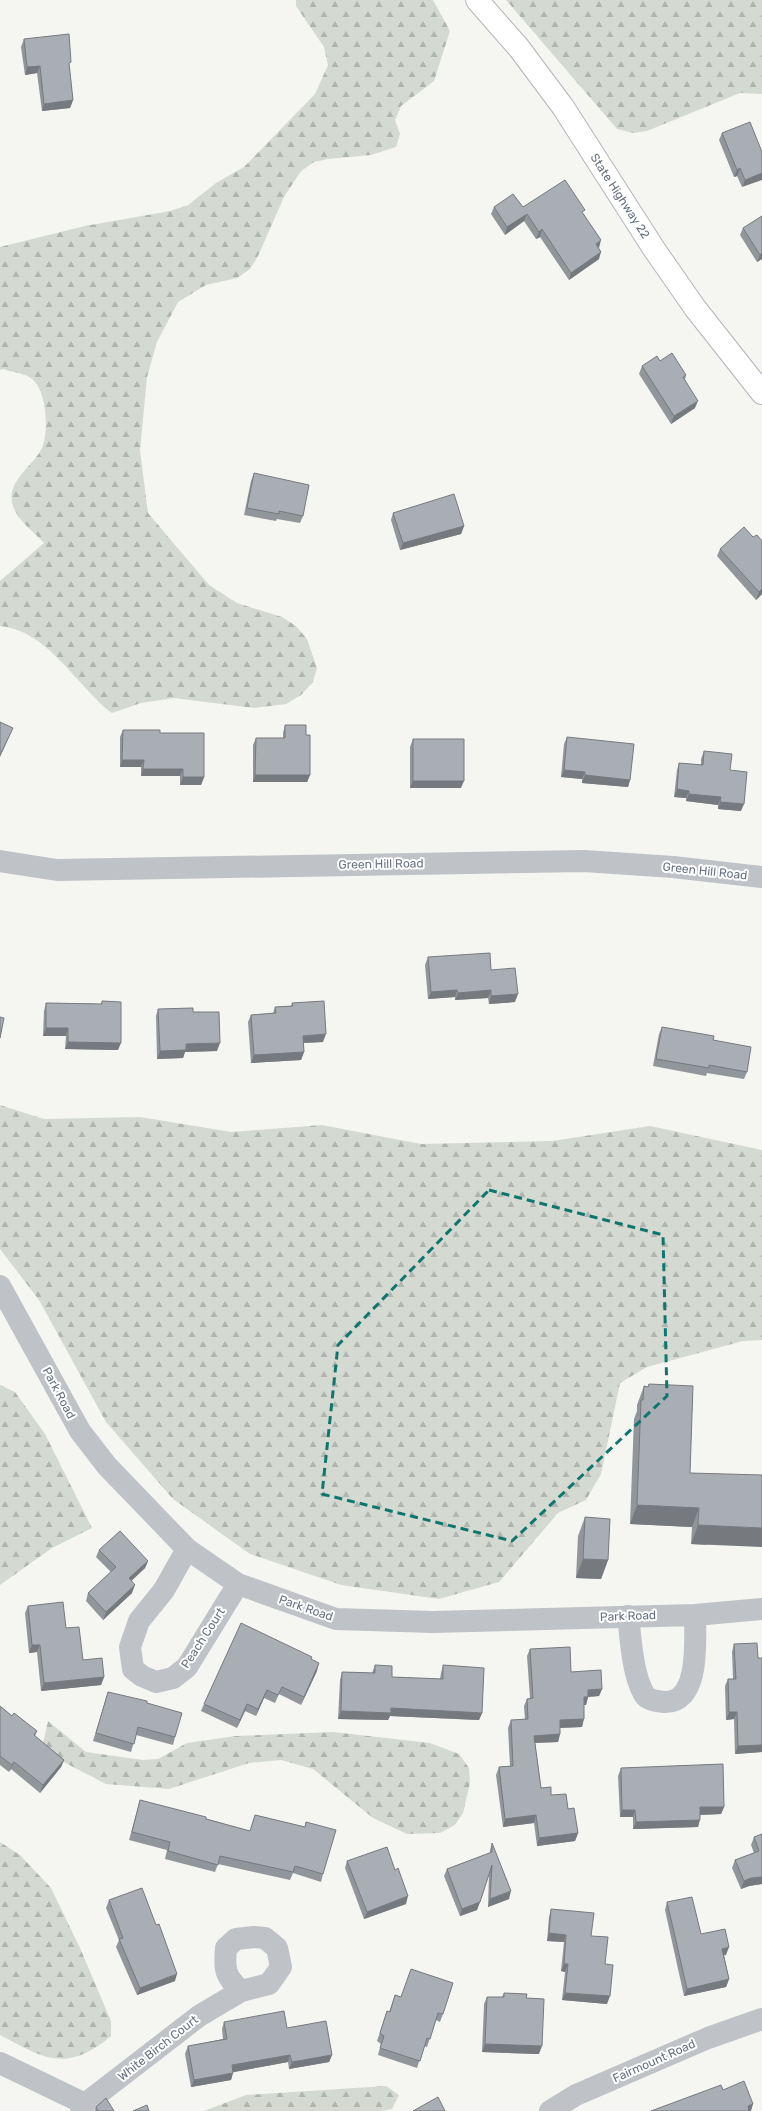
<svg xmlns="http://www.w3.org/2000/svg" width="762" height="2111" viewBox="0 0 762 2111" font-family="Rubik,sans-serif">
<defs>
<pattern id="forest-firs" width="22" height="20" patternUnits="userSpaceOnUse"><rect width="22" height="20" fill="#d4dad2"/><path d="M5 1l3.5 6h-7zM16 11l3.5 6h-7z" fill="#b0b5b0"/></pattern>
</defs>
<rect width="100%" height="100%" fill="#f5f5f2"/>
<path fill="url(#forest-firs)" d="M296 0H433L450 31 434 81 401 106 395 120 400 134 396 147 371 155 328 159 314 162 301 171 284 197 258 256 250 269 237 278 206 285 178 302 157 342 147 377 140 450 148 513 209 585 237 603 282 617 296 626 307 639 317 668 313 682 301 695 286 704 254 708 174 698 141 703 112 713C76 686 49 631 0 626V581L44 543C34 532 18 521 13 506 5 481 33 467 42 448 49 432 47 391 32 379 25 373 11 372 3 369L0 370V247L85 226 170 211 188 205 216 183 244 167 315 94 328 65 324 47 296 6Z
M506 0H762V94L740 93 647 131 633 133 617 129Z
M0 1105 44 1119 140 1117 231 1132 322 1125 421 1144 552 1141 650 1126 762 1150V1340L743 1341 647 1367 620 1383 601 1474 586 1500 558 1513 499 1582 439 1599 341 1585 250 1554 173 1499 106 1422 39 1300 0 1249Z
M0 1385 15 1392 45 1434 92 1528 52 1548 0 1585Z
M48 1721 86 1752 143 1760 158 1759 187 1743 236 1736 333 1732 430 1743 459 1754 469 1768 470 1783 463 1813 455 1825 440 1833 407 1834 373 1818 313 1769 281 1760 249 1763 169 1789 106 1784 52 1756 43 1743Z
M0 1842 20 1855 51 1888 80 1948 111 2021V2036C67 2073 45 2059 0 2035Z
M386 2086 399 2095 392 2109 381 2111H204L246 2095Z"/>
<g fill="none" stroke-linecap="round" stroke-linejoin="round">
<defs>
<path id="secondary" d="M477 0 519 48 563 107 654 249 695 308 762 393"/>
</defs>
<use href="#secondary" stroke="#b2b5ba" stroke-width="24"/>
<path stroke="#bfc2c6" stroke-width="22" d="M0 861 57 870 584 861 673 867 762 877
M0 1286 80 1431 107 1466 187 1549 238 1584 336 1619 433 1622 695 1615 762 1609
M187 1549 164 1590 139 1621 130 1647 133 1669 142 1676 156 1682 173 1678 187 1667 238 1584
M628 1616C631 1639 632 1673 644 1694 647 1700 657 1701 663 1702 701 1705 695 1638 695 1615
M254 1937 265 1938 277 1948 281 1967 269 1984 241 1991C225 1976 224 1970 226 1948L236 1939Z
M0 2063 85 2104
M81 2111 85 2104 199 2016 241 1991
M550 2111 576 2095 708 2038 762 2019"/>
<use href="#secondary" stroke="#fff" stroke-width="22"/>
</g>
<path fill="#91969b" d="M24 39 69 68 73 100 70 108 42 111 37 73 25 75 21 47Z
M722 133 762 152 742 187 737 176 734 177 719 140Z
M494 207H523L584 214 599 248V259L569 280 540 237 536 239 524 221 505 235 491 214Z
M762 216V259L757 262 740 235 743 228Z
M660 361 686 375 685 380 695 408 671 424 639 374 642 366Z
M254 473 303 516 300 523 277 519 276 521 244 515 251 481Z
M393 513 464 526 461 534 400 550 391 520Z
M720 549 762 594 756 600 717 556Z
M285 725 306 735 310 775 307 782H253V745L256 738H283V733Z
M123 730 160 733 204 777 201 785H180V776H141V767H120V737Z
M567 737 630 780 628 787 582 783V779L561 777 564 744Z
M413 739 461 788H410V747Z
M704 751 730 770 741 811 718 809V805L686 801V798L674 797 677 770 679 763 701 765V759Z
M428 957 491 970 515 1002 489 1004 488 998 455 1000V997L428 999 425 965Z
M102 1001 118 1050 65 1049 66 1036H43L44 1011 46 1003 101 1004Z
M292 1003 323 1042 304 1043V1052L301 1060 251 1063 248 1022 251 1015 273 1013 275 1007 291 1006Z
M158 1009 193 1012 217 1051 185 1052 183 1058 157 1059 156 1016Z
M662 1027 713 1040 747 1072 744 1079 707 1073 706 1076 653 1066 659 1034Z
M649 1384 690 1473 707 1545 691 1544 692 1527 630 1524 634 1419 637 1411V1405L644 1386 648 1387Z
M585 1517 608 1560 601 1579 576 1578 578 1536Z
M99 1550 148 1561 145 1568 131 1581 132 1593 103 1620 86 1601 88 1593 111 1572 96 1557Z
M28 1606 66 1628 83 1660 104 1677 101 1685 41 1691 37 1652 29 1653 25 1613Z
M734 1644 758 1658H762V1752L735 1754 734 1719 726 1720 725 1686 728 1679H733L732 1652Z
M530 1649 602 1689 599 1696 588 1697 586 1705H584L582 1727 560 1728V1734L558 1742 535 1743 541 1788 551 1795 568 1809 578 1833 575 1841 537 1846 534 1823 503 1827 496 1775 499 1767 510 1766 508 1728 511 1720H525L524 1706 527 1699 530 1698 527 1656Z
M311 1659 317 1671 301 1705 279 1694 275 1703 264 1698 256 1716 245 1711 237 1728 201 1711 204 1704Z
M375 1665 392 1677 440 1679 441 1673 443 1665 482 1713 479 1720 390 1716 388 1720 338 1719 340 1680 342 1672 372 1673Z
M108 1692 147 1703 175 1737 173 1745 136 1735 131 1752 93 1741Z
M0 1706 12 1716 37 1731 35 1736 64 1760 61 1767 40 1793 11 1769 9 1772 0 1765Z
M621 1768 724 1807 721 1814 700 1815 698 1827 633 1829V1817H620L618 1776Z
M140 1800 250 1831 255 1815 305 1827 306 1822 323 1874 321 1882 293 1873 290 1880 218 1864 215 1872 165 1859 167 1850 129 1840 138 1807Z
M762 1834V1884L749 1886 741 1889 732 1868 735 1860 754 1853 751 1845 754 1837Z
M492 1843 509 1899 488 1907 489 1874 477 1910 460 1916 444 1876 447 1869 490 1853V1850Z
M347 1861 395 1870 406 1904 364 1919 345 1868Z
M109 1900 156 1925 175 1981 137 1995 116 1947 119 1940 106 1908Z
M667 1902 701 1934 726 1955H724L729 1979 726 1987 684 1996 665 1910Z
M551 1909 591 1936 605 1964 607 2004 562 2000 565 1972 561 1971 564 1942 547 1941 549 1917Z
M504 1993 526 1998 539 2054 482 2052 484 2004 487 1997H502Z
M395 1995 443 2014 440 2022 436 2020 427 2047 424 2046 417 2068 378 2055 381 2044 377 2041 387 2011 389 2012Z
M224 2022 287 2028 332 2055 329 2062 289 2069 288 2062 233 2072 231 2080 191 2087 185 2054 188 2046 223 2039 222 2029Z
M96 2107 114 2111H95Z"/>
<path fill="#767a7e" d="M40 66 37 73 25 75 27 67Z
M73 100 70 108 42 111 44 104Z
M740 168 737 176 734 177 737 170Z
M762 173V180L742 187 745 180Z
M527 214 524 221 505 235 507 227Z
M542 229 540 237 536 239 539 232Z
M601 240 599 248 596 244Z
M601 252 599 259 569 280 571 273Z
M762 253V259L757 262 760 255Z
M698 401 695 408 671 424 674 416Z
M464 526 461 534 400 550 403 543Z
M762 589V594L756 600 759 592Z
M13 728 10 735 0 757V755Z
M122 760H144L141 767H120Z
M143 769H183L180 776H141Z
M564 770 585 772 582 779 561 777Z
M255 775H310L307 782H253Z
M585 775 630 780 628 787 582 783Z
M183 777H204L201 785H180Z
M413 781H464L461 788H410Z
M677 789 689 791 686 798 674 797Z
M689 794 721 797 718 805 686 801Z
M720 802 744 804 741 811 718 809Z
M457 990 455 997 428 999 431 992Z
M491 990 488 998 455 1000 458 993Z
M518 994 515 1002 489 1004 491 996Z
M46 1028H68L66 1036H43Z
M326 1034 323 1042 300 1043 303 1036Z
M68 1042 121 1043 118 1050 65 1049Z
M220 1043 217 1051 185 1052 183 1058 157 1059 160 1051 186 1044Z
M304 1052 301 1060 251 1063 254 1055Z
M637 1505 699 1508 692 1527 630 1524Z
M698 1525 762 1528V1547L691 1544Z
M583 1559 608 1560 601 1579 576 1578Z
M148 1561 145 1568 126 1586 129 1578Z
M135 1585 132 1593 103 1620 106 1612Z
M32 1645H40L37 1652 29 1653Z
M319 1663 317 1671 301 1705 304 1697Z
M104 1677 101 1685 41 1691 44 1683Z
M602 1689 599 1696 585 1697 588 1690Z
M267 1690 264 1698 256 1716 258 1709Z
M584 1697H588L586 1705H581Z
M247 1704 245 1711 237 1728 240 1720Z
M391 1708 482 1713 479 1720 390 1716 388 1720 338 1719 341 1711Z
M729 1712H737L734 1719 726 1720Z
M584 1719 582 1727 557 1728 560 1720Z
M560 1734 558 1742 531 1743 534 1736Z
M762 1745V1752L735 1754 738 1746Z
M64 1760 61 1767 40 1793 43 1785Z
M14 1762 11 1769 9 1772 12 1765Z
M700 1807H724L721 1814 697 1815Z
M622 1810H635L633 1817H620Z
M536 1815 534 1823 503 1827 505 1819Z
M700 1820 698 1827 633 1829 636 1822Z
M578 1833 575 1841 537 1846 539 1838Z
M762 1877V1884L749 1886 741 1889 744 1881 751 1878Z
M511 1891 509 1899 488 1907 490 1899Z
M408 1896 406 1904 364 1919 367 1912Z
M480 1902 477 1910 460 1916 462 1909Z
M549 1933 566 1935 564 1942 547 1941Z
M729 1947 726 1955 720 1956 722 1949Z
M564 1964H568L565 1972 561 1971Z
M177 1974 175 1981 137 1995 140 1988Z
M729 1979 726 1987 684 1996 687 1989Z
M565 1993 610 1996 607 2004 562 2000Z
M485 2044 542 2046 539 2054 482 2052Z
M290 2055 288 2062 229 2073 232 2065Z
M332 2055 329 2062 289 2069 292 2062Z
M233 2073 231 2080 191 2087 194 2080Z
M753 2104 751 2111H746L748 2106Z"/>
<path fill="#a9aeb4" stroke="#767a7e" d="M69 34 71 62 69 63 73 100 44 104 40 66 27 67 24 39Z
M750 122 762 152V173L745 180 740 168 737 170 722 133Z
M565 180 585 210 582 212 601 240 596 244 601 252 571 273 542 229 539 232 527 214 507 227 494 207 513 194 523 207Z
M762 216V253L760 255 743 228Z
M672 353 686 375 683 377 698 401 674 416 642 366 657 356 660 361Z
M254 473 309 485 303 516 279 511V514L247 508Z
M454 494 464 526 403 543 393 513Z
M744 527 753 537 757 535 762 541V589L759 592 720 549Z
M0 722 13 728 0 755Z
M285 725H306V735H310V775H255L256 738H285Z
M123 730H160V733H204V777H183V769H143L144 760H122Z
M567 737 634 744 630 780 585 775V772L564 770Z
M413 739H464V781H413Z
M704 751 732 754 730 770 747 772 744 804 720 802 721 797 689 794V791L677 789 679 763 703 765Z
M490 953 491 970 515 968 518 994 491 996V990L458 993 457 990 431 992 428 957Z
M102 1001 121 1002V1043L68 1042V1028H46V1003L102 1004Z
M324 1001 326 1034 303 1036 304 1052 254 1055 251 1015 276 1013 275 1007 293 1006 292 1003Z
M193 1008V1012H219L220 1043 186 1044V1050L160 1051 158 1009Z
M0 1017 4 1018 0 1038Z
M662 1027 714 1036 713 1040 751 1047 747 1072 709 1065V1068L656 1059Z
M649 1384 693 1386 690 1473 762 1475V1528L698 1525 699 1508 637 1505 641 1400H643L644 1386 648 1387Z
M585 1517 610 1519 608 1560 583 1559Z
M120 1531 148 1561 129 1578 135 1585 106 1612 88 1593 116 1567 99 1550Z
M63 1602 66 1628 79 1627 83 1660 102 1658 104 1677 44 1683 40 1645H32L28 1606Z
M241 1623 312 1657 311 1659 319 1663 304 1697 282 1687 278 1695 267 1690 258 1709 247 1704 240 1720 204 1704Z
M757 1643 758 1658H762V1745L738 1746 737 1712H729L728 1679H736L734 1644Z
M570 1647 571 1672 601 1670 602 1689 588 1690V1697H584V1719L560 1720V1734L534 1736 541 1788 551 1787V1795L566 1794 568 1809 574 1808 578 1833 539 1838 536 1815 505 1819 499 1767 513 1766 511 1720 528 1719 527 1699 533 1698 530 1649Z
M375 1665 392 1666V1677L443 1679V1665L484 1668 482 1713 391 1708V1713L341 1711 342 1672 375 1673Z
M108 1692 147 1701V1703L182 1713 175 1737 138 1727 134 1744 96 1733Z
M0 1706 12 1716 14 1713 37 1731 34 1735 64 1760 43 1785 14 1762 12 1765 0 1756Z
M723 1764 724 1807H700V1820L636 1822 635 1810H622L621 1768Z
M140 1800 206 1817V1819L250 1831 255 1815 305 1827 306 1822 336 1830 323 1874 295 1866 293 1872 220 1856 218 1865 168 1851 170 1842 132 1832Z
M762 1834V1877L751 1878 744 1881 735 1860 759 1851 754 1837Z
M492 1843 511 1891 490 1899 492 1865 480 1902 462 1909 447 1869 492 1852Z
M387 1847 395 1870 398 1868 408 1896 367 1912 347 1861Z
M142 1888 156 1925 159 1924 177 1974 140 1988 119 1939 123 1938 109 1900Z
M692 1897 701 1934 725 1929 729 1947 722 1949 729 1979 687 1989 667 1902Z
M551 1909 594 1913 591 1936 608 1937 605 1964 613 1965 610 1996 565 1993 568 1964H564L566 1935 549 1933Z
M411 1969 453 1983 443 2014 438 2013 430 2039 427 2038 420 2061 380 2048 384 2036 380 2033 387 2011 390 2012 395 1995 401 1997Z
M504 1993 527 1994 526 1998 544 1999 542 2046 485 2044 487 1997H504Z
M284 2011 287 2028 326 2021 332 2055 292 2062 290 2055 232 2065 233 2073 194 2080 188 2046 227 2039 224 2022Z
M744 2081 753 2104 748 2106 749 2111H651L721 2085 723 2090Z
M438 2097 445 2111H413Z
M106 2098 114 2111H98L96 2107Z
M147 2105 149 2111H133Z"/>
<path fill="none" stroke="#0f766e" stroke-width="3" stroke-dasharray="8 5" stroke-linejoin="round" d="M489 1190 663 1235 667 1396 512 1541 322 1494 338 1345Z"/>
<g text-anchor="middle" stroke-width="4" stroke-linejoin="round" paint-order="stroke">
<g font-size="12" fill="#677280" stroke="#fff">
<text transform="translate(620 196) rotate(57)" y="4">State Highway 22</text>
<text transform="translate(381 864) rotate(-1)" y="4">Green Hill Road</text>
<text transform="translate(705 871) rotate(6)" y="4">Green Hill Road</text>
<text transform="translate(59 1393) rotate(62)" y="4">Park Road</text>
<text transform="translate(306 1608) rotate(19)" y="4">Park Road</text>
<text transform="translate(628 1616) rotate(-2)" y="4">Park Road</text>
<text transform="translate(203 1638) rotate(-57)" y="4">Peach Court</text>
<text transform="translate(158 2048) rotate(-38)" y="4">White Birch Court</text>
<text transform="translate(654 2061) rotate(-24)" y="4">Fairmount Road</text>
</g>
</g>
</svg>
